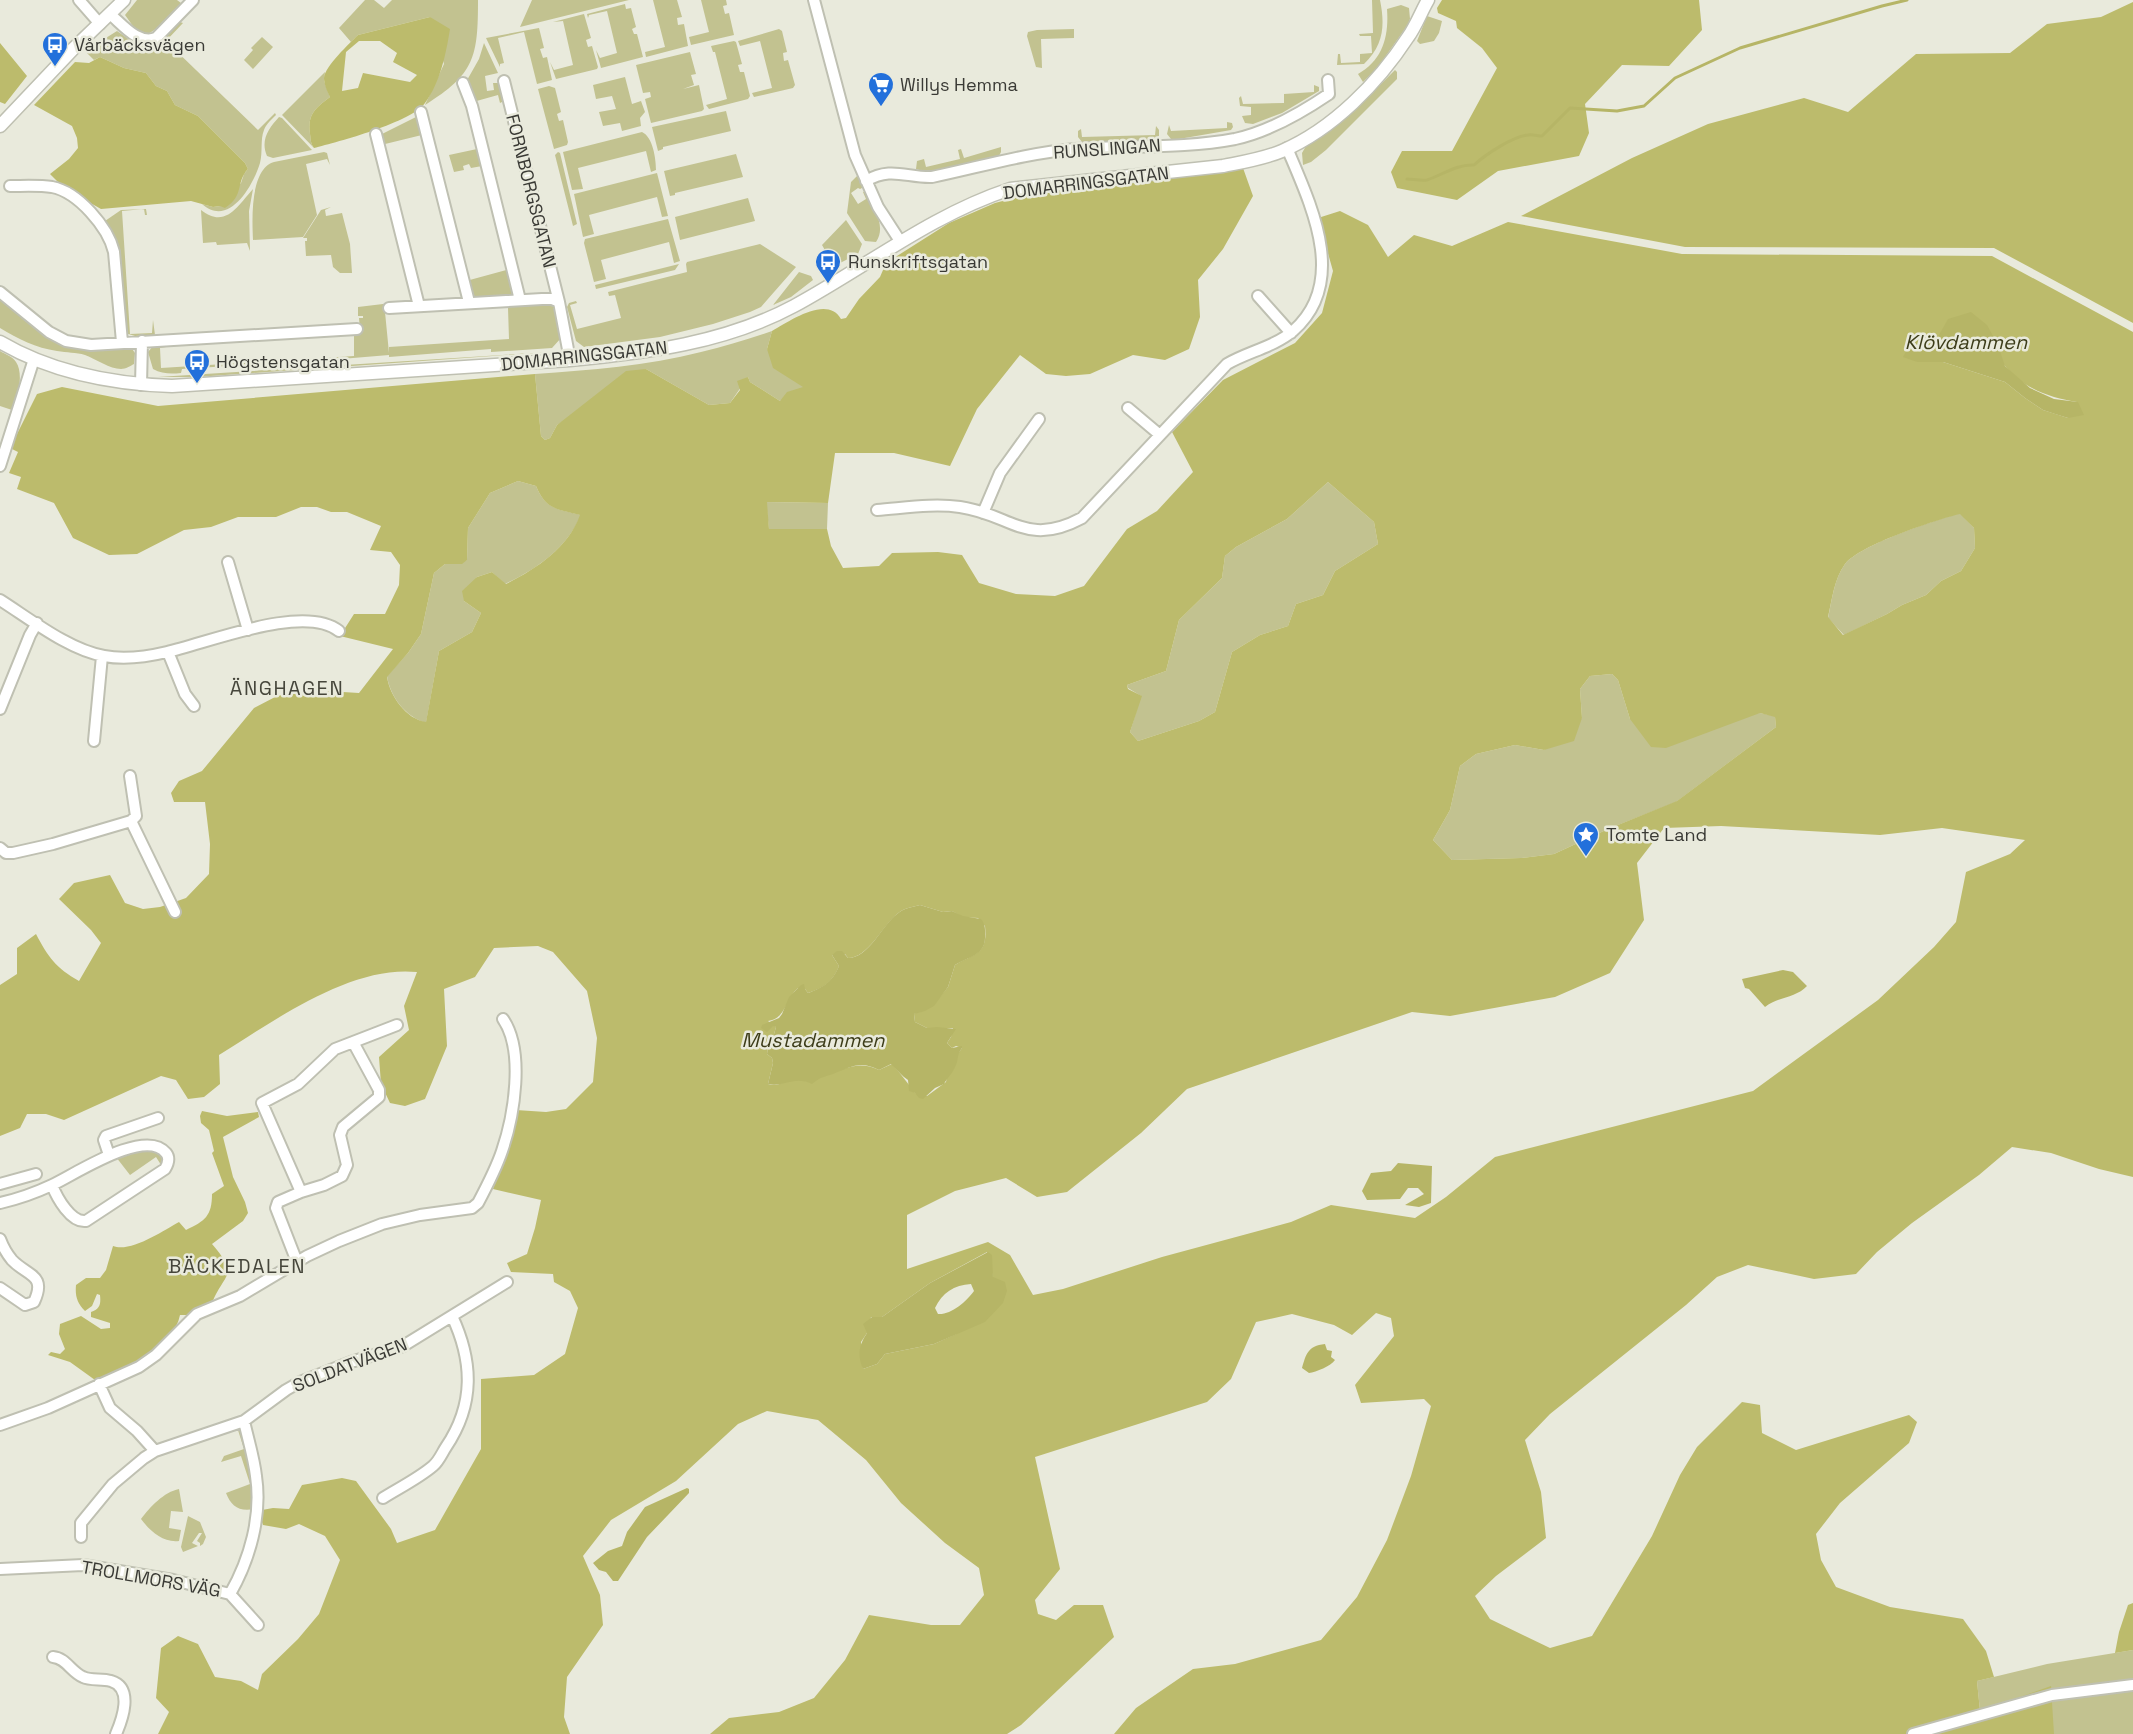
<svg xmlns="http://www.w3.org/2000/svg" width="2133" height="1734" viewBox="0 0 2133 1734" font-family="'Space Grotesk',sans-serif">
<rect width="100%" height="100%" fill="#e9eadc"/>
<path fill="#c2c290" d="M137 0H177L181 3 156 29 148 34C135 32 131 23 125 15Z
M365 0H374L384 8 392 0H478C478 57 475 74 425 105L444 64 430 17 358 35 351 42 339 28Z
M532 0H629L520 27Z
M653 0H677L682 17 677 18 678 25 684 24 688 46 646 57 645 52 665 47Z
M701 0H726L727 5 723 6 725 14 729 13 734 35 691 45 689 37 709 32Z
M1372 0H1380C1385 25 1384 45 1364 64L1337 65 1338 54H1340L1341 63 1360 62V54L1372 53 1371 36H1360L1359 34 1373 33Z
M625 4 626 9 631 8 636 27 632 29 634 34H637L643 57 601 68 596 50 600 58 617 53 607 11 589 15 588 18 587 14Z
M1401 5 1409 8 1410 19 1407 26 1378 67 1363 82 1358 74C1383 60 1389 36 1387 9Z
M584 14 591 38 586 40 588 47 592 46 598 67 597 69 556 79 550 62 554 70 573 65 563 21 553 22Z
M1427 16 1442 21 1439 33 1434 41 1420 44 1417 41Z
M180 22 183 23 166 41 258 130 275 113 276 115C272 119 266 124 264 130 260 140 263 152 260 163 253 186 229 228 202 204L213 207 220 206 241 183 244 174 248 169 245 163 198 116 175 105 167 91 156 86 146 73 124 68 100 57 94 60 85 51 117 31 137 45 145 46V52H149V47L160 43Z
M539 28 544 48 540 49 543 58 547 57 552 80 537 84 524 32 498 38 504 63 500 64V67L486 38Z
M779 29 782 31 787 52 783 53 784 61 788 60 795 85 793 88 754 97 752 93 772 88 760 41 740 46 738 41Z
M1074 29V38L1041 39 1042 68 1036 67 1027 36 1028 32 1037 30Z
M262 37 273 47 253 69 244 60 253 50 251 48Z
M734 41 736 42 742 64 738 65 740 72H744L750 96 748 99 709 109 706 105 727 99 715 52H713L711 46Z
M484 43 498 73 485 76 487 91 494 90 493 83H500L504 101 500 103 498 95 473 102 466 82 479 59Z
M690 52 696 74 691 75 694 85 683 89 699 85 704 109 702 111 651 123 645 99 651 97 650 92 643 93 636 65Z
M1395 70 1397 72V79L1326 150 1311 162 1303 165 1302 153 1306 146 1350 115Z
M325 72 324 81 330 97C315 108 307 115 310 134 311 140 310 142 314 148L282 115Z
M625 77 632 104 641 101 645 112 640 118 641 126 622 131 620 123 603 126 599 112 616 109 612 96 596 99 593 85Z
M1314 85 1319 87V91L1282 113 1253 124 1245 123 1242 116 1251 115V107L1240 106 1239 98 1241 96 1243 104 1284 103V94L1314 92Z
M549 86 555 88 561 112 557 114 559 121 563 120 568 142 567 145 554 149 538 89Z
M726 111 731 131 663 147V149L658 151 652 127Z
M418 116 426 134 381 145 380 135Z
M279 117 282 118 312 150 273 158 267 156C260 140 269 128 279 117Z
M1227 122 1232 123 1233 127 1231 130 1179 139H1171L1167 134 1169 125 1171 131 1227 128Z
M1156 126 1159 130V136L1151 141 1087 143 1082 142 1078 137V131L1081 129 1082 137 1155 135Z
M642 132C653 137 656 159 656 170L651 172 646 151 578 168 583 189 572 190 563 152Z
M1001 147V152L999 156C978 161 936 177 916 169L917 161 924 159 926 167 960 159 958 150 961 149 964 158Z
M477 149 482 166 471 168 469 164 463 166 464 170 454 172 449 155Z
M324 152 327 153 330 165 327 159 306 164 317 215 303 237 253 240C252 219 250 169 274 162Z
M558 152 560 153 577 224 573 226 555 155Z
M736 154 743 177 675 193V195L670 196 664 171Z
M657 173 668 216 662 217 657 197 589 215 594 234 583 237 574 194Z
M858 175 864 187 860 189 858 188 851 193 858 204 866 199 863 192 866 191C873 207 887 226 876 242L865 241 847 213 851 182Z
M253 189 249 211 250 251 247 243 217 245 216 242 203 243 201 210C226 230 239 204 253 189Z
M748 198 755 221 680 240 675 217Z
M331 207 325 210 326 216 342 213 350 244 352 273H340L333 267 331 255 306 256 305 241H307V238H303L321 210Z
M144 209 122 211 130 334 152 333 153 320 155 335 135 336 125 333 115 240 105 221 121 210 146 209 147 215H145Z
M668 219 680 261 674 263 669 242 601 260 606 279 594 282 584 243 585 239Z
M846 220 862 244 858 254 834 266 822 245Z
M760 244 796 267 761 307 750 312 713 324 660 337 584 347 576 341 567 307 569 303 576 301 577 303 570 305 577 329 621 318 615 295 609 296 608 292 687 272 686 264 687 262Z
M679 264 675 270 596 289 595 285Z
M510 269 516 296 471 299 466 281Z
M799 272 811 276 813 280 791 297 773 305Z
M0 297 60 339 130 346 135 353 134 364C130 366 126 369 121 369 110 369 96 359 85 355 76 352 67 353 57 351 36 348 18 339 0 328Z
M383 304 385 305 387 312H385L389 353V347L509 339 508 308 501 307 505 304H554L561 338 552 348 491 352V349L389 357V355L341 359V361H308L182 369 181 373C171 374 162 374 153 369L148 352 154 345 166 346V347L160 348 161 368 354 356V336H345V333L360 331 359 318H363V316H358V307Z
M772 331 767 349 804 387 780 401 750 382 748 377 730 403 709 405 646 369 557 425 550 438 545 440 541 436 535 374C591 370 647 366 701 352 725 346 749 339 772 331Z
M0 351C5 354 13 357 16 362 24 373 18 400 12 410L0 406Z
M549 352 197 377H158Z
M518 481 536 486C546 510 558 509 581 515 567 548 537 569 505 584L492 572 477 577 464 601 481 613 472 632 439 651 426 723C406 717 390 697 387 676L408 653 421 634 434 573 445 564 467 560 468 528 490 493Z
M1328 482 1374 522 1378 544 1335 571 1323 595 1296 604 1288 626 1260 635 1232 652 1215 712 1199 721 1138 741 1130 732 1141 696 1128 688 1127 685 1166 671 1179 620 1222 578 1225 556 1236 547 1287 519Z
M766 502 828 503 827 529H769Z
M1960 513 1974 528 1975 548 1961 571 1941 581 1926 595 1902 605 1887 614 1844 635 1828 618C1832 600 1834 579 1845 564 1860 545 1935 520 1960 513Z
M1612 674 1618 680 1630 719 1760 713 1775 716 1776 727 1676 802 1608 829 1554 854 1521 858 1452 860 1433 840 1450 810 1460 766 1476 754 1515 745 1544 750 1582 718 1580 689 1590 676Z
M148 1148 164 1154 163 1168 156 1157 130 1175 116 1157Z
M237 1427 241 1429 251 1463 254 1509C239 1512 231 1506 226 1493L250 1484 241 1456 221 1462 224 1456 244 1449Z
M179 1489 183 1512 171 1511 169 1528 181 1530 179 1541C163 1543 150 1531 141 1519 150 1507 164 1492 179 1489Z
M188 1516 200 1522 206 1537 203 1544 200 1546V1543L197 1541 202 1533H199L192 1543 198 1546 183 1552 181 1547Z
M2133 1650V1734H1928L1980 1711 1977 1681 2047 1664Z"/>
<path fill="#bcbb6c" fill-rule="evenodd" d="M1442 0H1699L1702 30 1669 66 1622 65 1585 104 1589 133 1579 156 1498 171 1457 200 1397 188 1391 172 1402 151H1452L1497 68 1482 48 1457 28 1456 21 1438 13 1437 8Z
M2133 2V323L1994 248 1685 247 1521 216 1632 158 1708 124 1804 98 1848 112 1916 54 2010 53 2047 24 2101 17Z
M430 17 450 29C446 54 440 83 425 103 412 122 338 142 314 148 310 142 311 140 310 134 307 115 315 108 330 97 327 91 324 84 324 78 325 66 349 44 358 35ZM359 41H380L397 53 393 62 417 75 410 82 363 73 358 88 342 91 346 52Z
M0 43 27 76 5 104 0 102Z
M100 57 124 68 146 73 156 86 167 91 175 105 198 116 245 163 248 169C235 183 245 195 225 208L220 206 213 207 191 201 101 209 64 188 50 174 69 159 78 148 77 138 72 126 34 105 75 62 89 63Z
M1243 168 1253 196 1223 249 1198 280 1200 317 1189 349 1165 360 1133 355 1090 374 1066 376 1046 374 1020 355 977 409 950 466 894 453H835L828 503 767 502 769 529H827L831 546 843 568 879 566 892 553 938 552 962 555 979 583 1016 594 1055 596 1084 586 1127 529 1157 511 1193 472 1172 432 1223 380 1295 343 1322 313 1333 271 1318 218 1340 211 1368 225 1388 257 1414 235 1452 246 1508 222 1682 254 1992 256 2133 332V1177L2099 1169 2051 1153 2012 1147 1979 1175 1912 1223 1877 1252 1856 1274 1814 1279 1748 1265 1717 1277 1686 1305 1550 1414 1525 1440 1541 1492 1546 1538 1496 1576 1475 1596 1490 1619 1550 1648 1592 1636 1652 1536 1680 1475 1697 1447 1742 1402 1760 1405 1762 1433 1796 1450 1909 1415 1917 1422 1909 1443 1840 1503 1816 1534 1821 1560 1836 1587 1890 1607 1963 1619 1986 1651 1994 1677 1977 1681 1980 1711 2051 1686 2054 1734H1114L1136 1708 1193 1669 1235 1664 1321 1640 1357 1597 1387 1540 1411 1476 1431 1406 1424 1399 1361 1403 1355 1385 1394 1336 1391 1318 1376 1313 1352 1335 1334 1325 1292 1314 1256 1322 1231 1379 1207 1402 1035 1457 1060 1569 1035 1600 1038 1614 1056 1620 1074 1605H1103L1114 1637 1021 1725 1007 1734H710L729 1718 779 1712 814 1698 845 1660 869 1615 931 1625H960L984 1595 979 1568 945 1543 901 1503 866 1460 818 1420 767 1411 738 1424 676 1481 611 1520 583 1556 600 1595 603 1625 567 1677 564 1717 570 1734H158L169 1712 156 1698 161 1648 178 1636 198 1644 215 1677 241 1681 258 1690 262 1674 298 1639 319 1614 340 1560 325 1536 299 1524 286 1529 263 1525 261 1519 262 1510 273 1508 289 1509 302 1485 342 1478 356 1481 391 1529 397 1543 435 1530 481 1449V1379L534 1375 565 1354 578 1308 570 1291 554 1282 553 1274 511 1272 507 1263 527 1254 535 1228 541 1200 493 1189 516 1110 546 1112 566 1109 593 1082 597 1038 587 991 553 952 538 946 494 948 475 977 444 989 447 1046 425 1099 405 1106 390 1103 381 1084 379 1057 409 1030 404 1006 417 972C350 965 274 1021 219 1055L220 1084 204 1097 188 1099 176 1080 161 1076 64 1120 46 1114H27L20 1128 0 1136V985L17 974V948L36 934C48 957 56 968 79 981L101 943 91 930 59 899 74 883 110 875 125 903 143 909 160 907 186 898 209 874 210 844 205 802H174L171 793 179 781 202 771 254 708 277 696 311 690 359 693 393 649 340 636 354 614H385L399 585 400 565 391 552 370 550 381 526 347 512H331L317 507H301L276 517H238L211 527 184 530 137 554 109 555 73 538 54 503 17 489 21 477 9 473 18 452 10 448 37 394 62 387 158 406 535 374 541 436 545 440 550 438 557 425 626 371 646 369 709 405 730 403 740 390 737 381 748 377 750 382 780 401 787 392 803 387 773 368 767 349 772 331C790 321 827 295 841 319L846 318 859 299 880 277 886 263 949 223 995 203 1033 193 1105 183ZM1939 335 1998 345C2000 352 2001 362 2006 367 2024 389 2051 398 2077 402L2068 418 2043 410 2025 398 2005 382 1943 362H1917L1914 337ZM518 481 536 486C546 510 557 509 580 515 568 548 536 569 506 584L492 572 477 577 462 591 464 601 481 613 472 632 439 651 426 722C406 719 390 696 387 677L408 653 421 634 434 573 445 564H462L467 560 468 528 490 493ZM1328 482 1374 522 1378 544 1335 571 1323 595 1296 604 1288 626 1260 635 1232 652 1215 712 1199 721 1138 741 1130 732 1142 696 1128 689 1127 685 1166 671 1179 620 1222 578 1225 556 1236 547 1287 519ZM1960 514 1974 528 1975 548 1961 571 1941 581 1926 595 1902 605 1887 614 1843 635 1828 617C1832 600 1834 579 1845 564 1860 545 1935 520 1960 514ZM1612 674 1618 680 1630 719 1651 747 1666 748 1760 713 1775 717 1776 727 1677 801 1608 829 1554 854 1521 858 1452 860 1433 840 1450 810 1460 766 1476 754 1515 745 1544 750 1574 741 1582 718 1580 689 1590 676ZM1721 826 1880 835 1942 828 2025 840 2010 854 1966 872 1956 922 1934 947 1878 1000 1753 1091 1495 1157 1446 1197 1415 1218 1331 1205 1291 1222 1162 1257 1063 1289 1033 1295 1010 1255 988 1242 907 1269V1215L955 1191 1006 1178 1037 1197 1067 1192 1141 1133 1187 1089 1412 1012 1450 1016 1555 997 1610 973 1644 920 1637 863 1664 828ZM920 905 943 912 952 911 963 917 978 918 985 926C988 955 975 953 955 965L948 987 939 998 914 1014 915 1022 927 1028H953L951 1037 947 1043 952 1048 956 1046 962 1048 957 1055 953 1070 947 1077 946 1082 927 1096 915 1093C907 1082 901 1074 892 1064L879 1070C859 1060 845 1069 826 1075 820 1077 815 1081 808 1081 803 1082 800 1078 794 1079 785 1081 778 1087 768 1084L773 1063 772 1058 767 1054 768 1047 771 1045 776 1027 768 1021C786 1019 785 999 798 988L805 989 808 993C823 988 833 982 839 966L832 955 845 954 848 958C868 958 883 925 897 914 904 908 912 907 920 905ZM987 1252 993 1277 956 1334 934 1344 885 1354 877 1364 863 1369 861 1342 867 1333 871 1317H882L930 1283Z
M202 1111 227 1116 258 1112 259 1117 223 1137 233 1177 245 1202 248 1213 243 1221 212 1244C240 1277 225 1271 212 1303L187 1315H180C174 1347 124 1373 95 1380L70 1362 48 1355 51 1352 60 1354 65 1349 59 1334 60 1324 81 1316 101 1329 110 1328V1323L91 1317V1312C100 1309 101 1304 100 1295L97 1294 92 1306 85 1311C77 1303 75 1296 76 1285L86 1278H100L106 1270 113 1246C130 1253 163 1231 179 1222L186 1230C205 1221 212 1216 212 1194L224 1186 212 1153 214 1151 209 1130 201 1123 200 1116Z
M2133 1603V1650L2115 1653 2119 1632 2128 1605Z"/>
<path fill="#b6b566" fill-rule="evenodd" d="M1971 312 1987 325 1998 345 2005 366 2030 388 2054 399 2078 402 2084 415 2068 418 2055 414 2043 410 2025 398 2005 382 1943 362H1917L1903 357 1914 337 1939 335 1948 319Z
M920 905 943 912 952 911 963 916 981 919C986 925 985 930 985 938 985 955 968 957 955 965L948 987 934 1006 925 1011 914 1014 915 1022 927 1028 937 1027 956 1029 947 1043 952 1048 962 1046V1048C956 1056 959 1060 955 1067 953 1073 947 1078 944 1084L935 1088 923 1099 919 1098 915 1093 909 1091 908 1080C902 1076 897 1070 891 1064L879 1070C860 1060 851 1067 833 1074 824 1077 820 1077 812 1084 794 1075 783 1088 768 1084L773 1063 772 1058 767 1054 768 1047 771 1045 776 1027 773 1026 767 1032 761 1028 762 1025 779 1018 782 1014 789 997 801 985 804 984 805 989 808 993C824 987 832 982 839 966L832 955 837 951H842L848 958C869 958 882 925 897 914 904 908 912 907 920 905Z
M1783 970 1793 972 1807 986C1796 998 1777 997 1765 1007L1749 989 1745 988 1742 979Z
M1398 1163 1432 1166 1431 1203 1419 1207 1405 1205 1424 1194 1418 1188H1408L1400 1199 1367 1200 1362 1191 1371 1173 1391 1171Z
M988 1252 992 1255 993 1277 1005 1282 1007 1291 1003 1303 985 1322 934 1344 885 1354 877 1364 863 1369C857 1355 859 1345 867 1333L863 1324 872 1317H882L930 1283ZM971 1284 974 1291C966 1302 951 1315 938 1314L935 1308C942 1293 954 1285 971 1284Z
M1325 1344 1327 1350 1332 1351 1331 1357 1335 1360C1331 1366 1316 1372 1309 1373L1302 1368C1306 1355 1307 1346 1325 1344Z
M687 1488 689 1489V1493L647 1537 618 1581H613L606 1572 599 1570 593 1563 608 1551 622 1546 627 1532 645 1507Z"/>
<g fill="none" stroke-linecap="round" stroke-linejoin="round">
<path stroke="#b6b566" stroke-width="3" d="M1407 179C1412 179 1421 181 1427 180 1442 175 1457 164 1474 165 1485 155 1513 136 1528 135 1532 134 1538 136 1542 136L1570 108 1617 111 1644 106 1675 78 1740 48 1882 6 1907 0"/>
<defs>
<path id="minor" d="M79 0 100 24
M814 0 855 155 878 207 900 241
M110 14C123 25 138 45 156 38L193 0
M504 81 559 302 570 360
M463 83 472 106 520 300
M421 112 469 302
M376 134 419 306
M866 181C891 166 907 178 932 177 980 167 1026 153 1075 149 1128 145 1182 149 1235 139 1268 132 1301 113 1329 94L1328 80
M10 186C23 186 39 185 52 187 78 192 108 227 114 252L122 342
M0 292 49 332 66 341 91 345 357 329
M1258 296 1291 333
M389 308 542 299H552L559 302
M141 385 142 341
M1128 408 1160 435
M0 466 34 359
M877 510C904 508 933 503 960 507 1011 514 1026 548 1082 518L1227 364C1247 352 1274 347 1293 331 1349 282 1311 205 1287 148
M983 513 1000 473 1039 419
M228 562 248 630
M0 600C30 619 69 650 104 656 125 660 146 657 167 652 208 643 304 603 339 631
M168 652 185 694 194 706
M0 709 30 635 37 623
M94 741 102 656
M130 776 136 816 131 821
M0 848 6 853H13L53 844 131 821 175 912
M109 1155 104 1140 106 1136 158 1118
M0 1184 36 1174
M301 1192 324 1185 342 1176 347 1165 340 1135 343 1127 379 1097V1090L353 1042
M0 1203C18 1199 35 1193 52 1185 74 1175 145 1127 166 1153 170 1158 168 1164 165 1169L86 1221C71 1223 57 1198 52 1185
M0 1239C3 1247 7 1254 12 1260 27 1276 47 1274 34 1302L25 1305 0 1288
M297 1262 276 1208 278 1202 301 1192 262 1103 298 1084 335 1049 397 1025
M99 1384 110 1408 137 1431 155 1451 244 1421 286 1390 300 1382 351 1362 403 1346 507 1282
M0 1425 48 1408 139 1367 156 1355 197 1314 240 1296 307 1256 339 1241 382 1224 420 1215 472 1208 478 1203C487 1186 496 1169 502 1151 514 1116 525 1051 503 1019
M383 1498C399 1488 419 1478 433 1466 439 1461 442 1453 446 1447 475 1404 473 1361 452 1316
M81 1537V1523L113 1484 144 1458 155 1451
M0 1569 83 1565 173 1580 230 1594C250 1559 262 1516 256 1476 254 1458 248 1439 244 1421
M230 1594 258 1625
M53 1657C66 1658 71 1672 83 1677 91 1681 102 1678 111 1681 134 1688 122 1720 116 1734
M1913 1734 2052 1695 2133 1685"/>
<path id="tertiary" d="M0 126 73 49 124 0
M0 342C51 372 112 384 172 386L570 360C646 353 725 343 794 306 866 267 931 215 1010 189L1223 166C1243 162 1263 159 1282 151 1333 129 1378 83 1408 37 1416 26 1421 12 1428 0"/>
</defs>
<use href="#minor" stroke="#bfc0b2" stroke-width="14"/>
<use href="#tertiary" stroke="#bfc0b2" stroke-width="15"/>
<use href="#minor" stroke="#fff" stroke-width="10"/>
<use href="#tertiary" stroke="#fff" stroke-width="12"/>
</g>
<defs>
<symbol id="bus-pin" viewBox="-11 -11 22 30"><path d="M0 17L-7.5 6A9.5 9.5 0 1 1 7.5 6Z" fill="#2370db" stroke="#e9eadc"/><path d="M-5-6H5V4H4V6H2V4H-2V6H-4V4H-5ZM-3.5-4V0h7V-4ZM-3.5 1.2v1.5H-2V1.2ZM2 1.2v1.5H3.5V1.2Z" fill="#fff"/></symbol>
<symbol id="supermarket-pin" viewBox="-11 -11 22 30"><path d="M0 17L-7.5 6A9.5 9.5 0 1 1 7.5 6Z" fill="#2370db" stroke="#e9eadc"/><path d="M-6-5.5h2.5l.6 2H6L4.5 2H-2.5L-4.4-4H-6ZM-1.5 3.2a1.3 1.3 0 1 0 .1 0ZM3 3.2a1.3 1.3 0 1 0 .1 0Z" fill="#fff"/></symbol>
<symbol id="sight-pin" viewBox="-11 -11 22 30"><path d="M0 17L-7.5 6A9.5 9.5 0 1 1 7.5 6Z" fill="#2370db" stroke="#e9eadc"/><path d="M0-6L1.8-2.2L6-1.7L2.9 1.2L3.7 5.4L0 3.3L-3.7 5.4L-2.9 1.2L-6-1.7L-1.8-2.2Z" fill="#fff"/></symbol>
</defs>
<g fill-rule="evenodd">
<use href="#bus-pin" x="40" y="30" width="30" height="40"/>
<use href="#supermarket-pin" x="866" y="70" width="30" height="40"/>
<use href="#bus-pin" x="813" y="247" width="30" height="40"/>
<use href="#bus-pin" x="182" y="347" width="30" height="40"/>
<use href="#sight-pin" x="1571" y="820" width="30" height="40"/>
</g>
<g text-anchor="middle" stroke-width="5" stroke-linejoin="round" paint-order="stroke">
<g font-size="18" fill="#3a3a35" stroke="#e9eadc" text-anchor="start">
<text x="74" y="51">Vårbäcksvägen</text>
<text x="900" y="91">Willys Hemma</text>
<text x="848" y="268">Runskriftsgatan</text>
<text x="216" y="368">Högstensgatan</text>
<text x="1606" y="841">Tomte Land</text>
</g>
<g font-size="18" fill="#3a3a35" stroke="#e9eadc">
<text transform="translate(1107 149) rotate(-4)" y="6">RUNSLINGAN</text>
<text transform="translate(1086 183) rotate(-7)" y="6">DOMARRINGSGATAN</text>
<text transform="translate(531 191) rotate(76)" y="6">FORNBORGSGATAN</text>
<text transform="translate(584 356) rotate(-6)" y="6">DOMARRINGSGATAN</text>
<text transform="translate(350 1365) rotate(-21)" y="6">SOLDATVÄGEN</text>
<text transform="translate(151 1579) rotate(10)" y="6">TROLLMORS VÄG</text>
</g>
<g font-size="20" font-style="italic" fill="#3d3d1a" stroke="#e9eadc">
<text x="1966" y="349">Klövdammen</text>
<text x="813" y="1047">Mustadammen</text>
</g>
<g font-size="20" letter-spacing="1.5" fill="#46463b" stroke="#e9eadc">
<text x="287" y="695">ÄNGHAGEN</text>
<text x="237" y="1273">BÄCKEDALEN</text>
</g>
</g>
</svg>
